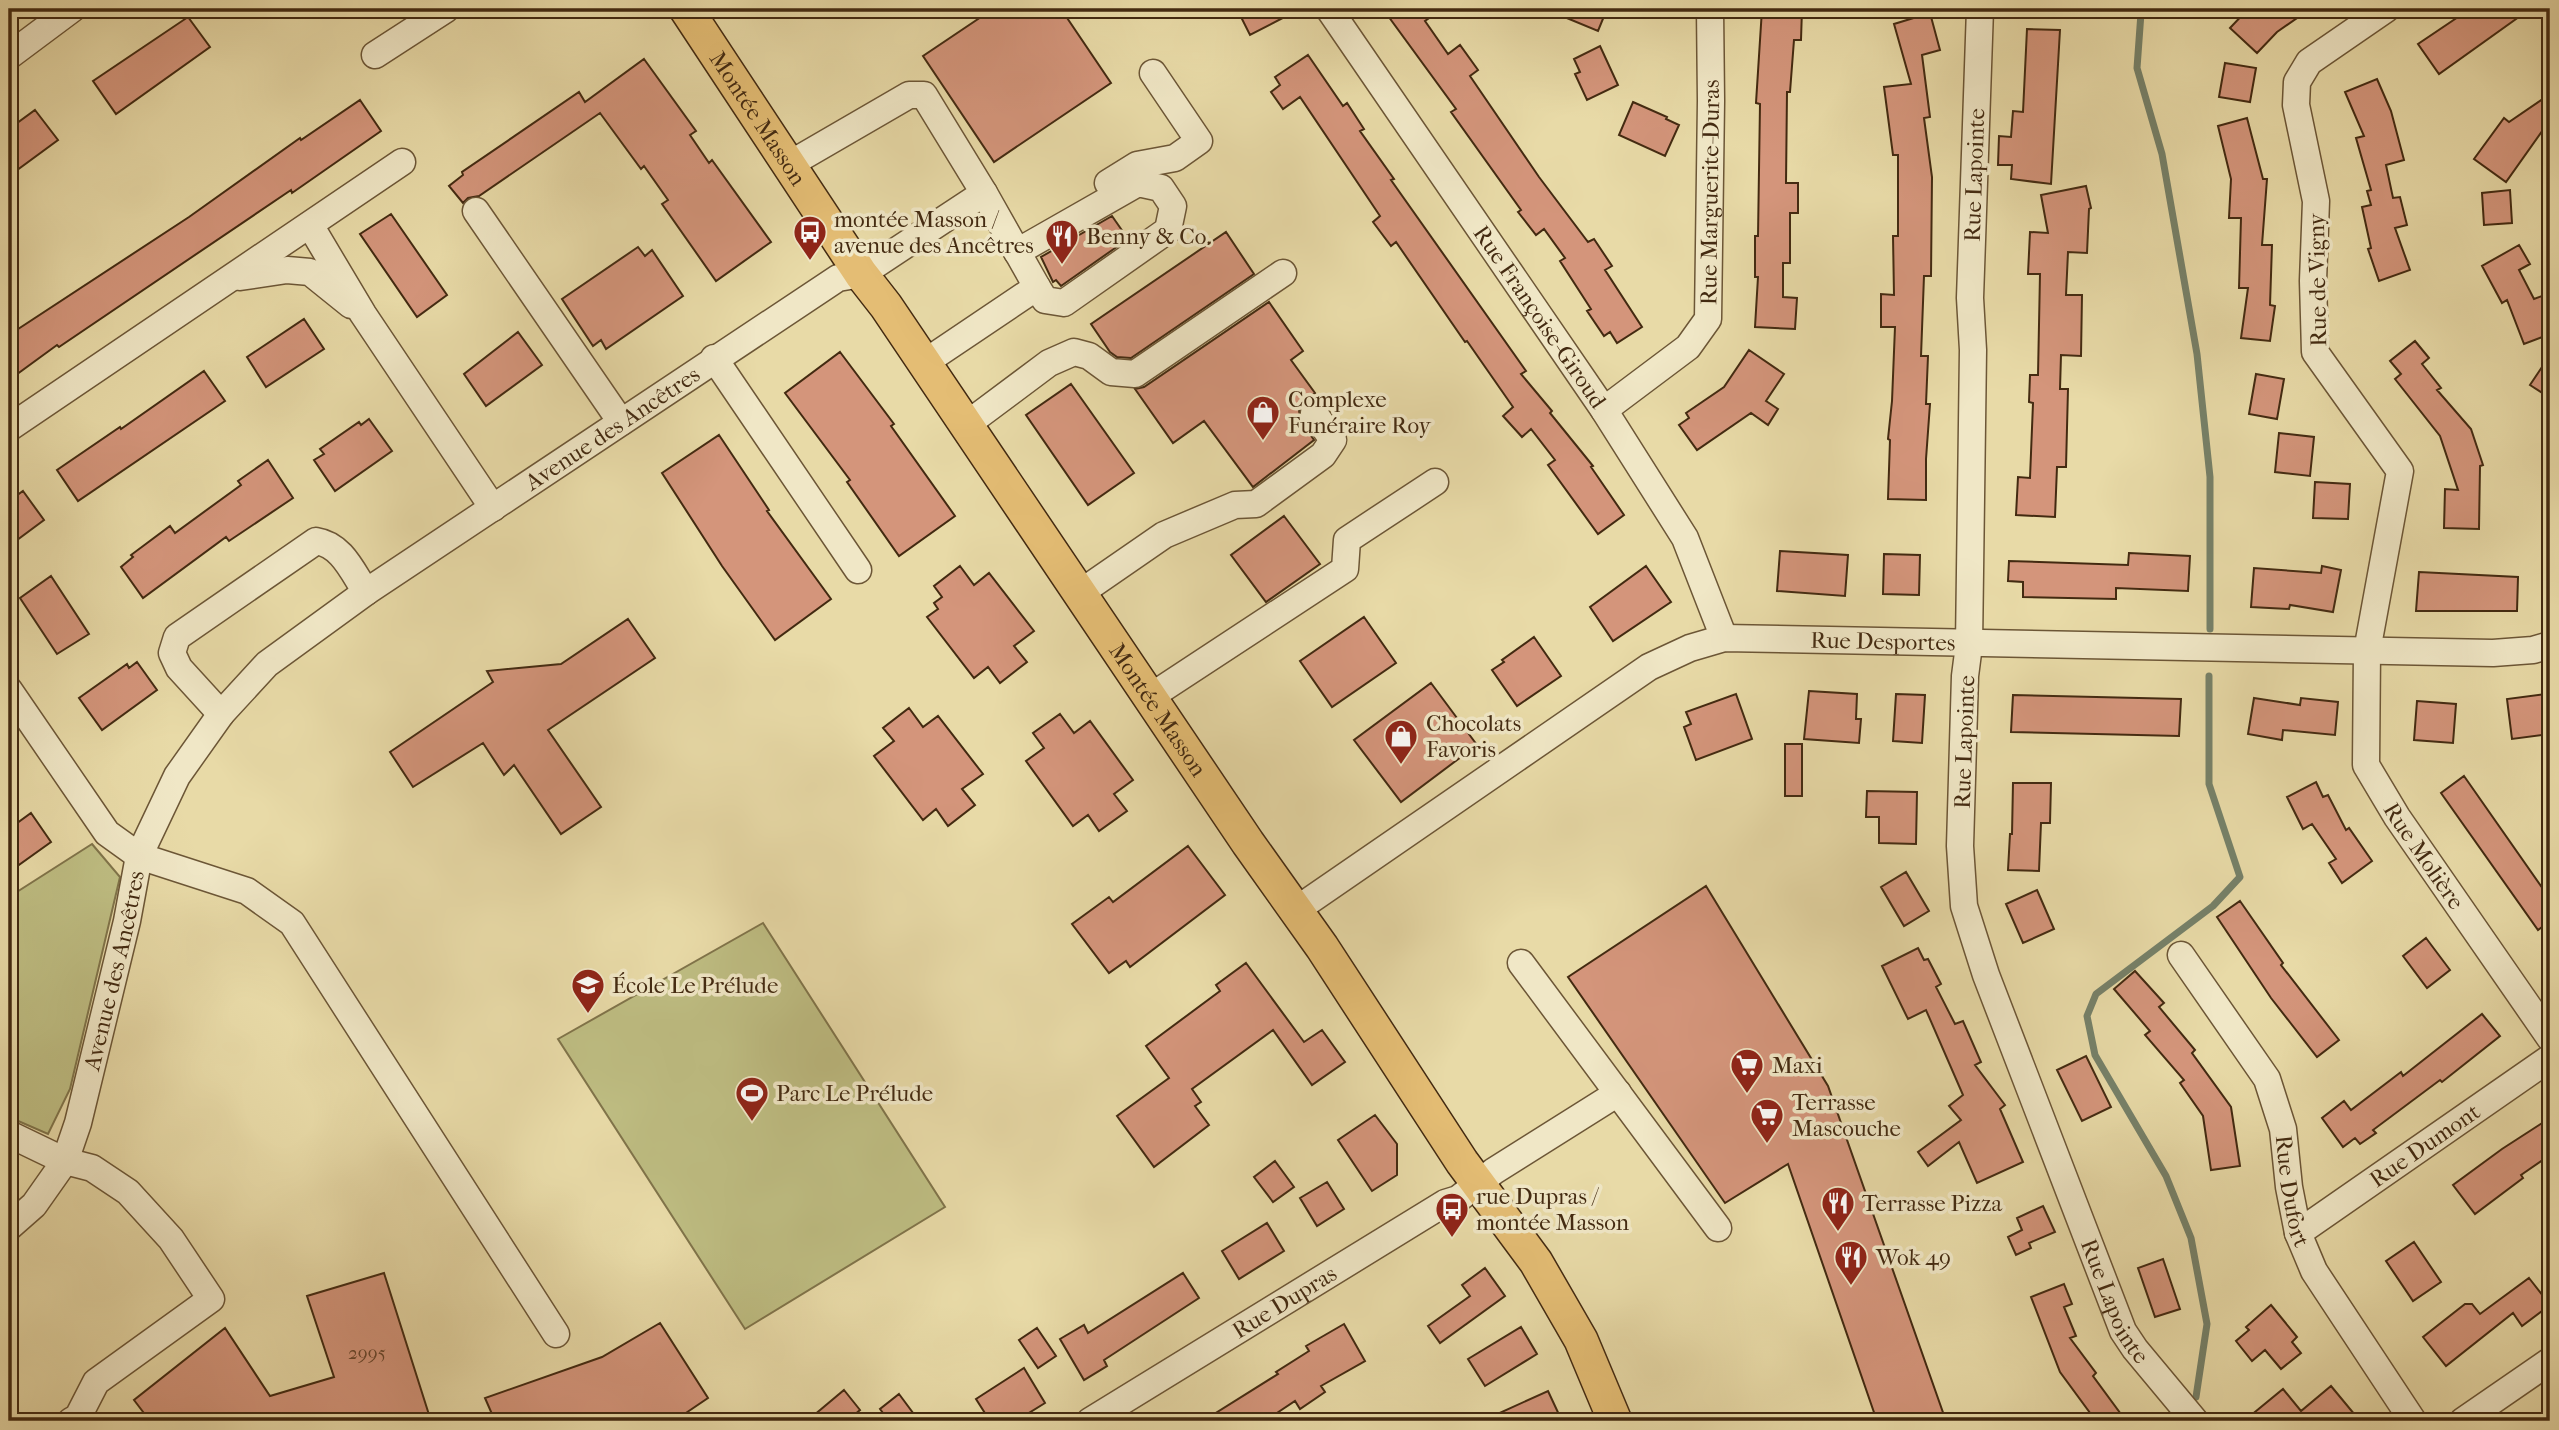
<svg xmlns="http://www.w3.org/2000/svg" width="2559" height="1430" viewBox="0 0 2559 1430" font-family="'IM FELL French Canon',serif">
<rect width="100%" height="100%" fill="#e8daa7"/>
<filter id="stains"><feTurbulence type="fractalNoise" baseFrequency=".00286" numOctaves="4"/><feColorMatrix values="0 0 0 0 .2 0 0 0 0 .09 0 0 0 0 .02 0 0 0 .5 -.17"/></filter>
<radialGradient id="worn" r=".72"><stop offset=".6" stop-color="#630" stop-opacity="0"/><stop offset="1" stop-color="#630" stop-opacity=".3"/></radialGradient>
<path fill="#bebd82" stroke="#80744a" stroke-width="2" d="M92 844 120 877 70 1089 48 1134 9 1117V897Z
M763 923 945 1207 745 1329 558 1039Z"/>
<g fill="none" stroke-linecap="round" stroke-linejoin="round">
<path stroke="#768169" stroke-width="7" d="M2146 9 2141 13 2137 68 2162 154 2197 354 2210 477V629
M2196 1397 2207 1324 2191 1238 2166 1176 2095 1055 2087 1016 2096 994 2213 906 2240 877 2209 784V676"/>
</g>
<path fill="#d4957b" stroke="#432a11" stroke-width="2" d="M993 9H1061L1111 83 994 162 923 56Z
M1237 9H1300L1250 35Z
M1383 9H1442L1425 21 1448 54 1460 45 1478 70 1470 76 1539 177 1588 242 1594 239 1612 266 1605 270 1642 327 1617 343 1610 332 1604 336 1587 311 1591 309 1560 261 1565 258 1544 229 1536 235 1518 212 1521 210 1451 112 1456 109Z
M1545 9H1607L1598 31Z
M1762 9H1802L1801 40H1794L1790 92H1787L1786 183H1798V213H1790V263H1783V297L1797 298 1795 329 1755 327 1758 277H1755V236H1758L1760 104 1756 103Z
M2248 9H2310L2277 32 2257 53 2230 28Z
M2470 9H2530L2439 74 2418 44Z
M1930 13 1940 50 1922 55 1930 117 1924 118 1932 177 1931 276H1924L1921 356H1928L1926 404H1930L1926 459V500L1888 499 1890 440 1888 439 1892 401 1895 327H1881V294L1894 295 1893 236H1898V155H1893L1884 87 1911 84 1894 24Z
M188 17 210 47 116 114 93 81Z
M2027 29 2060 30 2051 184 2011 179 2012 165H1998L1999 136 2011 137 2013 111 2023 112Z
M1600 46 1618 85 1587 100 1575 74 1580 72 1574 59Z
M1308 55 1343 106 1347 103 1364 129 1360 131 1394 179 1391 180 1526 371 1521 374 1552 411 1550 413 1593 466 1591 467 1624 515 1598 534 1548 465 1555 460 1531 429 1522 437 1503 416 1513 407 1467 341 1465 342 1396 242 1391 246 1373 222 1380 216 1300 97 1283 109 1271 92 1280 85 1275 77Z
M644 59 696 131 690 135 709 163 712 160 771 242 716 281 662 204 668 200 644 166 641 169 600 113 479 196 468 198 463 203 449 186 463 175 462 172 579 92 585 102Z
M2225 63 2256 68 2250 102 2219 97Z
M2377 79 2391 111 2404 160 2386 165 2393 198 2400 197 2407 225 2395 228 2410 270 2379 281 2368 249 2371 248 2362 207 2371 205 2367 191 2371 190 2356 138 2364 136 2345 92Z
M2550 94V120L2506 182 2474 159 2504 118 2509 122Z
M360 100 381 131 292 193 291 190 59 347 57 345 9 380V335L189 217 300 138 301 140Z
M1633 102 1667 117 1666 119 1679 125 1665 156 1619 135Z
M35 110 58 140 9 176V129Z
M2247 118 2263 179H2267L2262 245H2272L2270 305 2275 306 2270 341 2241 338 2248 288H2239L2241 218H2229L2231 179 2218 126Z
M2086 186 2091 208 2089 209 2087 253 2068 252 2066 295H2082L2081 356 2061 355 2060 389H2068L2066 467H2057L2055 517 2016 515 2018 477 2030 478 2033 403 2029 402 2030 375H2038L2040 274H2028L2030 232 2048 233 2041 195Z
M2510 190 2512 223 2484 225 2482 193Z
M391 214 447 295 417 317 360 234Z
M1112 216 1128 239 1061 286 1056 280 1053 282 1041 257Z
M1226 232 1254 274 1131 358 1117 357 1110 352 1091 324Z
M2519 245 2530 264 2519 270 2534 299 2542 296 2550 315V334L2524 344 2507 300 2502 303 2482 266Z
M638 247 645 256 652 250 683 296 606 349 601 340 593 346 562 299Z
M1269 302 1303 351 1291 360 1315 393 1298 405 1301 421 1314 440 1253 487 1204 421 1173 443 1135 389 1144 387Z
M304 319 324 349 266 387 247 357Z
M518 332 542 365 486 406 464 374Z
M2415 341 2429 358 2422 364 2441 388 2437 390 2471 429 2483 465 2480 466 2479 529 2444 528 2445 489 2458 490 2440 436 2395 379 2401 374 2390 361Z
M1749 350 1784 374 1766 401 1778 409 1768 425 1751 413 1697 450 1679 425 1689 418 1686 413 1724 387Z
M840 352 894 424 891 426 955 516 899 556 847 482 850 480 785 393Z
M2550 355V398L2530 385Z
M204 371 225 401 78 501 57 470 120 427 121 429Z
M2256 374 2284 379 2277 419 2249 414Z
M1071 384 1134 473 1088 505 1026 415Z
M369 419 392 451 335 491 314 460 324 454 320 449 359 422 361 425Z
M2279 433 2314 437 2310 476 2275 472Z
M719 435 769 510 767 511 831 599 775 640 722 566 662 473Z
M268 460 293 498 229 541 226 537 143 598 121 567 133 557 131 555 170 526 175 533 241 485 238 481Z
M2315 482 2350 484 2348 519 2313 518Z
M23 491 44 520 9 546V501Z
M1284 516 1320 564 1266 602 1231 555Z
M1780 551 1848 555 1845 596 1777 591Z
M2129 553 2190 556 2188 591 2116 588V599L2023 597V582L2008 581 2009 561 2128 565Z
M1884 554 1920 555 1919 595 1883 594Z
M960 566 974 585 989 573 1034 631 1014 646 1027 662 1000 683 988 667 974 678 927 617 938 609 934 603 942 597 934 586Z
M1646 566 1671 602 1613 641 1590 607Z
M2322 566 2341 570 2333 612 2290 605 2289 609 2251 607 2254 568 2321 573Z
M2419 572 2518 577 2517 611H2416Z
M51 576 89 634 57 654 20 598Z
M1364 617 1396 663 1332 707 1300 661Z
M628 619 655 658 548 730 601 807 561 834 514 765 504 775 483 743 413 787 390 752 493 682 487 671 561 664Z
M1534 637 1561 676 1517 706 1492 670 1504 662 1502 660Z
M137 662 157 690 102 730 79 698 127 664 129 668Z
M1431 683 1477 745 1401 802 1354 740Z
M1809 691 1857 694 1856 719H1861L1859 743 1804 739Z
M1736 694 1752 739 1696 760 1684 727 1691 724 1686 712Z
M1896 694 1925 695 1922 743 1893 741Z
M2545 694 2550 734 2512 739 2507 699Z
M2013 695 2181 699 2179 736 2011 732Z
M2254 698 2300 705 2301 698 2338 702 2335 735 2283 730 2282 740 2248 734Z
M2417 701 2456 704 2453 743 2414 740Z
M909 708 923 727 938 716 983 774 962 789 975 805 948 826 936 809 923 820 874 756 894 741 883 728Z
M1060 714 1074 733 1090 721 1133 780 1114 794 1127 811 1099 831 1088 815 1073 826 1026 761 1044 748 1033 733Z
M1785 744H1802V796H1785Z
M2464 776 2550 899V921L2538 930 2441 793Z
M2316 782 2323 797 2328 795 2346 830 2349 828 2372 861 2342 883 2329 863 2336 859 2312 824 2303 829 2287 797Z
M2013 783H2051L2050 823H2041L2039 871 2008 870 2010 834H2012Z
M1867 791 1917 792 1916 844 1879 843V817H1866Z
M31 813 51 842 9 872V829Z
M1188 846 1225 895 1130 967 1126 961 1109 973 1072 924 1109 897 1113 902Z
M1906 872 1929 911 1904 926 1881 887Z
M1706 886 1828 1086 1946 1421H1877L1788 1164 1725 1203 1568 977Z
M2037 890 2054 929 2023 943 2006 904Z
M2240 901 2283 963 2281 965 2339 1040 2317 1057 2271 998 2217 917Z
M2426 938 2450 970 2427 988 2403 956Z
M1918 948 1924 960 1928 959 1941 984 1936 987 1955 1024 1963 1021 1981 1062 1975 1065 2005 1105 2000 1109 2023 1162 1977 1183 1959 1142 1928 1166 1918 1152 1961 1120 1949 1106 1963 1095 1926 1010 1908 1019 1882 966Z
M1246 963 1304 1042 1322 1030 1345 1062 1312 1085 1273 1030 1192 1089 1201 1102 1195 1106 1209 1125 1154 1167 1117 1116 1169 1078 1146 1046 1220 991 1216 985Z
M2135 971 2164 1003 2159 1007 2195 1050 2192 1053 2231 1107 2240 1166 2211 1170 2203 1116 2180 1083 2184 1080 2145 1035 2150 1031 2114 989Z
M2482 1014 2500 1036 2442 1082 2440 1080 2373 1130 2376 1133 2360 1144 2355 1138 2343 1147 2322 1118 2344 1101 2351 1110 2401 1072 2403 1076Z
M2086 1056 2111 1107 2082 1121 2057 1070Z
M1375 1115 1397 1144V1175L1372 1191 1338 1140Z
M2550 1118V1155L2521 1175 2523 1178 2475 1214 2453 1185 2502 1149Z
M1275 1161 1294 1187 1273 1202 1254 1177Z
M1327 1182 1344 1209 1317 1226 1300 1198Z
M2043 1206 2055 1232 2029 1243 2031 1248 2016 1255 2008 1237 2022 1230 2017 1218Z
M1267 1223 1284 1251 1239 1279 1222 1251Z
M2414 1242 2441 1282 2413 1301 2386 1261Z
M2163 1259 2180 1309 2155 1317 2138 1268Z
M1485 1268 1505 1296 1440 1343 1428 1326 1470 1296 1462 1285Z
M384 1273 431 1421H150L134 1400 225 1328 270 1396 334 1377 307 1296Z
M1183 1273 1199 1298 1104 1360 1107 1366 1084 1380 1060 1339 1084 1325 1088 1333Z
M2529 1278 2550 1305 2522 1326 2513 1313 2446 1366 2423 1337 2465 1304H2472L2480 1314Z
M2064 1284 2072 1304 2064 1307 2076 1336 2070 1338 2096 1373 2093 1376 2126 1421H2096L2060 1372 2031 1297Z
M2271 1305 2297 1337 2292 1342 2301 1353 2281 1369 2265 1350 2252 1361 2236 1341 2249 1330 2246 1327Z
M660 1323 708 1398 674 1421H495L485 1398 602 1357Z
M1344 1324 1365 1361 1321 1386 1325 1392 1300 1409 1295 1401 1265 1421H1203L1278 1374 1276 1372 1309 1351 1306 1346Z
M1521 1327 1537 1354 1485 1386 1468 1359Z
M1037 1328 1056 1356 1038 1368 1019 1340Z
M1024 1368 1045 1403 1016 1421H990L976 1399Z
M2331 1386 2360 1421H2244L2283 1389 2301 1411Z
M844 1390 860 1410 847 1421H807Z
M1548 1391 1562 1421H1482Z
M899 1394 919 1421H889L880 1409Z"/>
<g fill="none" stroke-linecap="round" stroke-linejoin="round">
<defs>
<g id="minor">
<path id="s1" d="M1329 9 1604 410 1685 538 1724 638"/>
<path id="s2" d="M1980 9 1970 298 1973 350 1969 645 1965 676 1960 846 1964 906 1986 975 2123 1331 2135 1349 2195 1421"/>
<path id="s3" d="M2386 9 2309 62 2297 82 2296 105 2316 201 2313 281 2315 352 2400 471 2367 651 2366 765 2397 817 2550 1038"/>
<path d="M375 55 446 9"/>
<path d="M9 56 72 9"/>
<path d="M1108 183 1137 165 1175 158 1199 141 1153 73"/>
<path d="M476 211 621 422"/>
<path d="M310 225 363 314 493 508"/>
<path d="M1017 252 1138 183 1161 188 1173 206 1168 230 1064 303 1045 300 1037 287"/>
<path d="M240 277 287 270 310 272 351 305"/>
<path d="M714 358 858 570"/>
<path d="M924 363 1037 287 984 193"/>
<path id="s4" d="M1604 410 1688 347 1708 319 1711 101 1710 9"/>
<path d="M966 425 1049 363 1074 352 1089 356 1111 372 1135 374 1283 273"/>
<path d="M9 428 402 162"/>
<path d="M1080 593 1164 535 1235 505 1256 504 1323 455 1333 440 1314 413"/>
<path d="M9 690 107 833 139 856 247 891 292 923 556 1334"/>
<path d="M1150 697 1345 569 1347 540 1435 482"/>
<path d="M221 714 179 668 172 653 177 637 316 541C342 545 352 571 366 592"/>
<path id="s5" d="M1296 910 1649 667 1690 648 1724 638 2493 653 2533 650 2550 645"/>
<path id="s6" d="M2181 955 2267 1079 2283 1129 2289 1187 2298 1233 2314 1271 2413 1421"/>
<path d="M1521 963 1718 1228"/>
<path d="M9 1134 65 1161 92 1168 128 1192 171 1239 211 1299 96 1382 78 1417 71 1421"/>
<path id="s7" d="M9 1227 34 1205 65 1161 78 1123 127 921 139 856 177 776 221 714 267 664 366 592 838 278 861 274 878 263 984 193 924 95H909L790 164"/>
<path id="s8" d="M2298 1233 2550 1058"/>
<path id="s9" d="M1090 1421 1445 1203 1458 1199 1494 1171 1618 1093"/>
<path d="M2463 1421 2550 1361"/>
</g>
<g id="major">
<path id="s10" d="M686 9 861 274 886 306 1248 843 1322 947 1462 1162 1536 1262 1581 1340 1615 1421"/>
</g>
</defs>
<use href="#minor" stroke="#6c5636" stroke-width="29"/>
<use href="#major" stroke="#432a11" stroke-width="36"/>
<use href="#minor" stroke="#f0e7c6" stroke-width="26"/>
<use href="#major" stroke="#e4bd74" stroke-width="33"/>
</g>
<defs>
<symbol id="bus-pin" viewBox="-11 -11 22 30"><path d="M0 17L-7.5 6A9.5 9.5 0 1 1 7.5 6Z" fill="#8f2418" stroke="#f0e7c6"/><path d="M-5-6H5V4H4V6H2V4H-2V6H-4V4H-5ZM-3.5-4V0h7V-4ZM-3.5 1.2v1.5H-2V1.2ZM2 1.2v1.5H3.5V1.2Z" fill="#fff"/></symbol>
<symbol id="restaurant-pin" viewBox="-11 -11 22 30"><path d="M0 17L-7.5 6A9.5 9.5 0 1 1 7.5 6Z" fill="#8f2418" stroke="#f0e7c6"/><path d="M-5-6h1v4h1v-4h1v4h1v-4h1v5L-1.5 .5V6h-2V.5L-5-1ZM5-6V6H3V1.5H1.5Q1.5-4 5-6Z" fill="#fff"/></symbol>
<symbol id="shop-pin" viewBox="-11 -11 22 30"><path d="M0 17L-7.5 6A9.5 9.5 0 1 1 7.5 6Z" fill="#8f2418" stroke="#f0e7c6"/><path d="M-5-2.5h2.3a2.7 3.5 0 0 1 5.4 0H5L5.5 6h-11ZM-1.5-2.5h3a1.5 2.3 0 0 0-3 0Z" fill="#fff"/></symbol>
<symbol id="school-pin" viewBox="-11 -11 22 30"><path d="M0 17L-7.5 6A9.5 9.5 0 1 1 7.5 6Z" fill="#8f2418" stroke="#f0e7c6"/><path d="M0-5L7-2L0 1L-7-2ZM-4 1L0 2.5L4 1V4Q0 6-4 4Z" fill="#fff"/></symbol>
<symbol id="supermarket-pin" viewBox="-11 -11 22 30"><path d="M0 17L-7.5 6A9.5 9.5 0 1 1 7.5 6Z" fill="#8f2418" stroke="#f0e7c6"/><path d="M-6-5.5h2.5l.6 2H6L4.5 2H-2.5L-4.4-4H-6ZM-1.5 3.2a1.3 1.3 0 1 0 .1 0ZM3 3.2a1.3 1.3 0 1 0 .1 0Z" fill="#fff"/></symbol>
<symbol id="stadium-pin" viewBox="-11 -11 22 30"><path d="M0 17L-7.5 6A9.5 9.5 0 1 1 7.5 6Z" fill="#8f2418" stroke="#f0e7c6"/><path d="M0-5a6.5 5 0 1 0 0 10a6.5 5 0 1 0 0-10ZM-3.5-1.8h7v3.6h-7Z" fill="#fff"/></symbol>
</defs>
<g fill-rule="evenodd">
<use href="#bus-pin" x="791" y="213" width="38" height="52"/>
<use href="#restaurant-pin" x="1043" y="217" width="38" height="52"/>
<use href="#shop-pin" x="1244" y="393" width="38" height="52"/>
<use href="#shop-pin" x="1382" y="717" width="38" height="52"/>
<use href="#school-pin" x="569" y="966" width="38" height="52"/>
<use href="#supermarket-pin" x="1728" y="1046" width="38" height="52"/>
<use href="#stadium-pin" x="733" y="1074" width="38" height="52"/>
<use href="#supermarket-pin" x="1748" y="1096" width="38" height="52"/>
<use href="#restaurant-pin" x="1819" y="1184" width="38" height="52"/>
<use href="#bus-pin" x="1433" y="1190" width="38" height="52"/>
<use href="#restaurant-pin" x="1832" y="1238" width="38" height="52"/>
</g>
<g text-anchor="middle" stroke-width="7" stroke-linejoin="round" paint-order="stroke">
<g font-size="19" fill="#67452c">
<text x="367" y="1359">2995</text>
</g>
<g font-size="23" fill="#432a11" stroke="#f0e7c6">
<text dy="8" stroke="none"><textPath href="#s10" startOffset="131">Montée Masson</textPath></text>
<text transform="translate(1974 175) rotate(-88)" y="8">Rue Lapointe</text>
<text dy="8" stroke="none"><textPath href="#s4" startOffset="266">Rue Marguerite-Duras</textPath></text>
<text transform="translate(2317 280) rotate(-91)" y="8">Rue de Vigny</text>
<text dy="8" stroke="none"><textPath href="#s1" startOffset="373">Rue Françoise-Giroud</textPath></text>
<text dy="8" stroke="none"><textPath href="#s7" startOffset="1052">Avenue des Ancêtres</textPath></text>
<text dy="8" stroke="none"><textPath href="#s5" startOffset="668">Rue Desportes</textPath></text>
<text dy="8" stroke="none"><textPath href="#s10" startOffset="845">Montée Masson</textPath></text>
<text transform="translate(1964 742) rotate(-88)" y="8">Rue Lapointe</text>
<text dy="8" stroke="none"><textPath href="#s3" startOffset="940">Rue Molière</textPath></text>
<text dy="8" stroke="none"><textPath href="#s7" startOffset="284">Avenue des Ancêtres</textPath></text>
<text dy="8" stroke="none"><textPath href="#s8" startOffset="154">Rue Dumont</textPath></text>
<text dy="8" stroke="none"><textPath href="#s6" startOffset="266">Rue Dufort</textPath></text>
<text dy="8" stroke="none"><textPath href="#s2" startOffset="1321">Rue Lapointe</textPath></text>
<text dy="8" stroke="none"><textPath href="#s9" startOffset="228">Rue Dupras</textPath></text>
</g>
<g font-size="23" fill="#432a11" stroke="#f0e7c6" text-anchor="start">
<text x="834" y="227">montée Masson /<tspan x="834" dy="26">avenue des Ancêtres</tspan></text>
<text x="1086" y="244">Benny &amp; Co.</text>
<text x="1288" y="407">Complexe<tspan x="1288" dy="26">Funéraire Roy</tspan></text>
<text x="1426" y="731">Chocolats<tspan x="1426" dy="26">Favoris</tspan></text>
<text x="612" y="993">École Le Prélude</text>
<text x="1772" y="1073">Maxi</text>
<text x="776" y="1101">Parc Le Prélude</text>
<text x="1792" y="1110">Terrasse<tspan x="1792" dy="26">Mascouche</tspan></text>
<text x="1476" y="1204">rue Dupras /<tspan x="1476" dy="26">montée Masson</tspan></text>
<text x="1862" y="1211">Terrasse Pizza</text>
<text x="1876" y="1265">Wok 49</text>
</g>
</g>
<rect width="2559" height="1430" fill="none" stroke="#e8daa7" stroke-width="35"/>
<rect x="10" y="10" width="2538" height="1409" fill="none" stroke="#432a11" stroke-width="3.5"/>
<rect x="18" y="18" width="2524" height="1395" fill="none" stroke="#432a11" stroke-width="2"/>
<rect width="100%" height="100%" filter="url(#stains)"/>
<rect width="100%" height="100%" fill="url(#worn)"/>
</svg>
